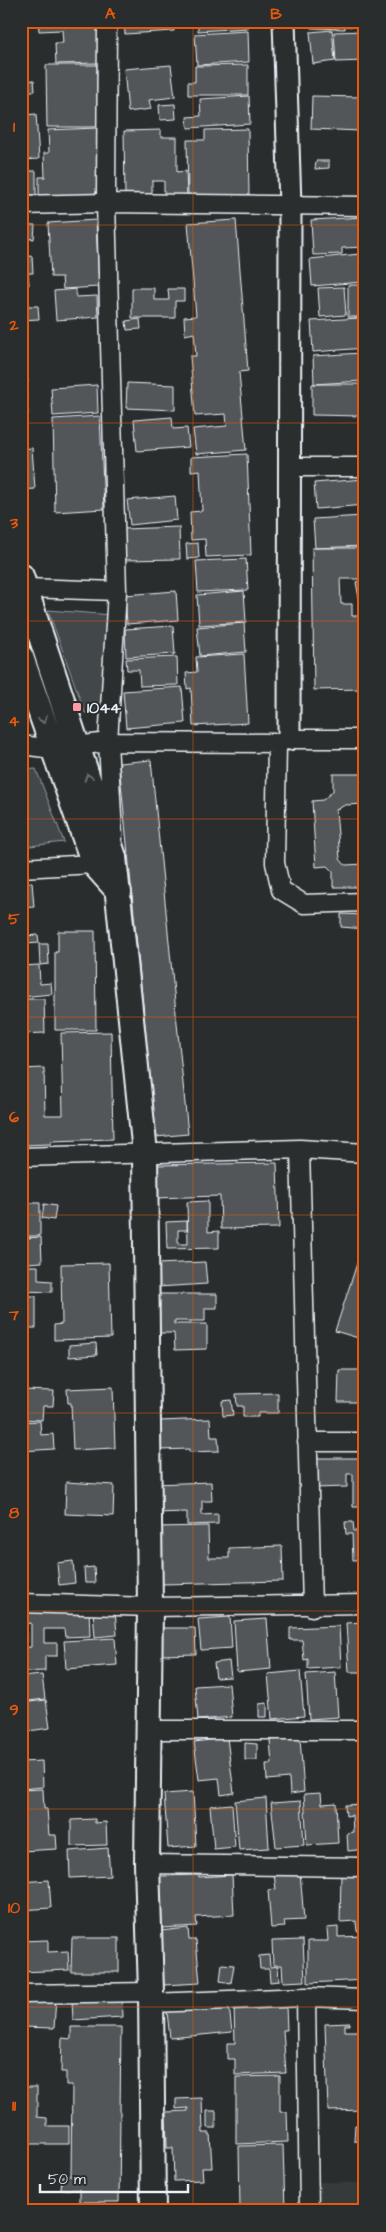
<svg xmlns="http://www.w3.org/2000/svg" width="386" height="2232" viewBox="0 0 386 2232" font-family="'Architects Daughter',sans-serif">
<rect width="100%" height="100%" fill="#2a2d2e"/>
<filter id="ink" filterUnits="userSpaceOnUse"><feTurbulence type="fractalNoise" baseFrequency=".02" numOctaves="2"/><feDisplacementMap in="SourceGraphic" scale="10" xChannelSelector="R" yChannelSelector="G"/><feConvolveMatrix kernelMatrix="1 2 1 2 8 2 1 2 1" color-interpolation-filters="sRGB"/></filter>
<g filter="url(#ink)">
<path fill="#363a3b" d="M315 2182 365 2183V2211H319Z"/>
<path fill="#424648" stroke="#959ca0" d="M48 610 112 615V714L85 713Z
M36 769 64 842 21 847V770Z"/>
<path fill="#535759" stroke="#e8f1f8" d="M38 21H98L99 63 56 64 55 43H63L62 30 39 31Z
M124 21H174V31L125 34Z
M198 21H248V28L198 31Z
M311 21H361L360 27 345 26V29L311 28Z
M332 30 335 61 313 64 310 32Z
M248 31 249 62 197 65 195 34Z
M365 31V61L336 62 334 32Z
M21 33 24 81 34 80 35 91H21Z
M46 65H97L98 127H47Z
M171 65 175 97 149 100 151 109 128 112 124 69Z
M248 65V95H188V82H195V66Z
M249 96 250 124 188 128 187 117 201 116 200 99Z
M312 96 362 97 361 131 311 129Z
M175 104 176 119 160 120 159 105Z
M36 114 39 159 21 160V130H25L24 115Z
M97 128 100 196 39 198V177H45L44 153H49L48 130Z
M248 129 249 198H188L187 140H205V130Z
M161 130V137H177V172L186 171 187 196H164V181H152V195L125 196 124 131Z
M316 161H329V168L315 169Z
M21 162 22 171H36V195H21Z
M365 217V247L342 248V254L313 255 311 220Z
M96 220 99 287 63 289 62 277H51L48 223Z
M236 220 248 371 239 372 246 450 196 454 193 429 227 426 226 414 195 416 190 356H196L194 333 185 335 184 317 196 316 188 223Z
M24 225H35L34 239 24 238Z
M360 254 363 282 312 286 310 259Z
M32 256 33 273H28L29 285H21V257Z
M348 285H365V317H348Z
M344 287 346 315 320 317 318 288Z
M21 288H27L28 306H38L39 319 21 320Z
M132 288H154V300H169L168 289H184V301H175V318H132Z
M76 289V297L97 296 98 317 56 320 54 291Z
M359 318 360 338 365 337V348L313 352 311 321Z
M140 319 141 329 127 330 126 321Z
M21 352H25L28 382 21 383Z
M361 353 362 381 314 384 313 356Z
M127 383 175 385V410L126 408Z
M312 384H365L362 416 312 415Z
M21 385H26L28 415 21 416Z
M97 385 98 413 53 416 51 388Z
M100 416 104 509 55 512 53 419Z
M172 417 173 429 187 428 189 447 137 451 134 420Z
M32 448 35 489 21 490V449Z
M247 454 251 555 206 557 205 539 191 540 190 512 202 511 200 470 191 471V457Z
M364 479 365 505 316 509 314 483Z
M175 496 177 520 130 525 127 500Z
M363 516 365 546 315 548 313 519Z
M179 527 180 559 124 560 123 529Z
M198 543 199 558 187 559 186 544Z
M312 548H365V579H340L341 604H352V616H364V689L314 690Z
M246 559 248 590 198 592 196 561Z
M364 580 365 596 359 598 356 582Z
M176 591 178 620 127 624 125 595Z
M244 591 246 622 199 625 197 595Z
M244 623 246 652 200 656 197 627Z
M173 626 175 654 126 657 125 629Z
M244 654 248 723 193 726 191 688 187 689 186 673 197 672 196 657Z
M177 657 178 685 140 686 139 670H127L126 659Z
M182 687 185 723 126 728 123 691Z
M151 760 188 1134 156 1137 119 763Z
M333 774H365V804L345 805 336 810 340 859 345 865 365 864V887H333V872L327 866 316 867 312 801 323 800 333 791Z
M32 882 34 907 21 908V883Z
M341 914 365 915V929L341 927Z
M58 931H95L96 1030H55V952H58Z
M38 935 39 943 26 944 25 936Z
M39 944H48L49 964 40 965Z
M39 965 40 984 51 983 52 994 21 997V966Z
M21 999H44L45 1033 21 1034Z
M111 1032 113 1139 51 1141V1144L21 1145V1069L44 1068 45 1115H63L61 1033Z
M277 1163 279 1228 221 1229 220 1196 155 1198V1165Z
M208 1201V1232L219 1231V1248L167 1249 166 1222 187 1221V1230H178V1244H188L187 1202Z
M21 1203H40V1236H21Z
M44 1204 56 1206 54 1220 42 1218Z
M41 1237 42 1262 27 1263 25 1238Z
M365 1239V1340L335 1331Z
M205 1262 207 1284 158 1287 156 1264Z
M109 1263 111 1338 54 1340V1325L62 1324 61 1264Z
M21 1266H38V1280L52 1281V1292L21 1291Z
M154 1294H217V1308H205V1321H174V1324H207V1349L175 1350 174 1333H154Z
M21 1296H36V1328H21Z
M96 1343 97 1355 69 1357V1345Z
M21 1351 28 1352 27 1360H21Z
M339 1370H365V1402H338Z
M113 1387 115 1448 73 1450 71 1403H68L67 1389Z
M21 1390 54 1391 53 1406H43L42 1420 21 1419Z
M278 1393V1413H258V1417H243V1406H237L236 1394Z
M231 1400 233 1415 223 1416 222 1401Z
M210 1419 211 1437H218L219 1451 189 1452V1449L160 1450 159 1421Z
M40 1421 41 1435 53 1434 54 1449 21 1451V1422Z
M315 1458H365V1507H353V1474H347V1487L315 1488Z
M66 1482 114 1485 113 1516 65 1514Z
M211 1482 212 1501H202V1515L218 1514V1524L187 1525V1512L155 1513 154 1484Z
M345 1522H353L354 1531 365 1530V1559L353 1560 352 1534H346Z
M208 1526 209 1558H229V1548L282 1546 283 1581 162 1584 161 1546 156 1527Z
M73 1561 75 1583 59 1585 57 1563Z
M94 1567 95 1583H85L84 1568Z
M89 1607 90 1636 65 1637 64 1629H44V1643H57V1656H45V1671L21 1672V1648L31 1647V1623L21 1624V1609Z
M115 1609 117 1635 95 1637 93 1611Z
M230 1617 232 1648 201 1650 198 1619Z
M267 1619 271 1669 237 1672 234 1621Z
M365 1622V1672H349L346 1623Z
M339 1626 341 1667 308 1669V1659L304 1660 302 1640H290V1628Z
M160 1628H195L196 1654 160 1655Z
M21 1633H26V1643H21Z
M115 1638 117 1665 66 1669 64 1641Z
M229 1661 231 1677 216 1678 214 1663Z
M300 1671 304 1716 272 1719 268 1674Z
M335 1672 338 1717 309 1719 306 1674Z
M42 1675 45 1699 21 1702V1677Z
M229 1684 232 1717 198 1720 195 1686Z
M46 1700 50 1728 21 1732V1703Z
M267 1703V1717H259V1704Z
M227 1738 234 1793 221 1795 219 1778 199 1780 194 1742Z
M300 1738 304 1792 290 1794 289 1778 267 1780 266 1764H272L270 1740Z
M245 1743 257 1744V1760H245Z
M42 1761 43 1787 21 1789V1762Z
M43 1789 44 1809H47L49 1835H56L57 1849 21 1851V1790Z
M193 1792 196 1846 168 1848 164 1794Z
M321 1793 322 1804 336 1803 338 1843 307 1845 304 1794Z
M266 1798 269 1848 239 1850 235 1801Z
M301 1801 304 1845 276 1847 271 1803Z
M232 1804 235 1847 214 1849 210 1806Z
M365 1804V1849L348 1851 347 1833 353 1832 352 1815 346 1816 345 1805Z
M95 1819V1823L106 1822 107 1845 71 1846V1820Z
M108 1848 110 1876 70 1878 69 1851Z
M300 1872 304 1920 284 1921 285 1927 271 1928 268 1890 276 1889 274 1874Z
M341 1873H365V1930L357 1931 356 1921 340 1922Z
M199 1875V1877L232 1875 234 1915 196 1917 197 1926 162 1928 160 1876Z
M49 1880 51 1908 21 1910V1882Z
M338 1927V1937L365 1936V1980L308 1983V1941H328L327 1928Z
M188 1928 189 1940H196L200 1983 164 1985 160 1931Z
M72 1938H119V1972H71Z
M48 1940V1952L68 1951 69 1970 21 1972V1941Z
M303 1940 305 1981 283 1982 282 1965H273L272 1941Z
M269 1955 270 1967 278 1966 279 1981 270 1982 269 1969H260L259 1956Z
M222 1964 234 1965 231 1983 220 1981Z
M21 1996 56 1997 54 2028 21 2027Z
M122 1997 123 2017 73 2020 72 2000Z
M229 2006 232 2032 170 2038 167 2012Z
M286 2006 287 2030H283L286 2073 235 2075V2059H227V2043H235L234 2007Z
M350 2023V2025H345V2031H365V2110L328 2111 325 2024Z
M71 2027H121L119 2202H80V2190L61 2189 62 2176H71L72 2085H66V2072H61L62 2038 71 2039Z
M280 2076V2112H287L288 2142 236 2144V2077Z
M21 2087H37V2117L47 2118V2126H69V2144H21Z
M202 2098 203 2133H210L212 2168H202L203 2180 174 2181 173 2148H167L166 2112 188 2111V2108L176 2109V2099Z
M207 2111H216V2128H207Z
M355 2125 365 2126V2142L354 2141Z
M283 2145 285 2210 240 2211 239 2146Z
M103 2205 104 2211H90V2208Z"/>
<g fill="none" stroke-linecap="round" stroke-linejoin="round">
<defs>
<path id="minor" d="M107 21 106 203 117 591 108 742 113 835
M21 205 106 203 365 206
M290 467H365
M25 588 117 591
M277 743 275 863 281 890 304 904 365 902
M21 745 53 749 108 742 277 743 289 739H365
M21 868 94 864
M300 1149 312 1607
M21 1157 300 1149 365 1153
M307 1442H365
M21 1603 150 1607 365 1604
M149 1730H365
M147 1864 365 1867
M21 1994 151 1992
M151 2003 306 1997
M309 2211 306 1997 365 1999"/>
<path id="tertiary" d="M284 21 290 205 289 739"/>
<path id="secondary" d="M21 576 114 857 145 1153 150 1607 147 1864 151 1992 153 2211
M21 657 94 864 119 892"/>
</defs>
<use href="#minor" stroke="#e8f1f8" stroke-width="21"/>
<use href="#tertiary" stroke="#e8f1f8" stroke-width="25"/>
<use href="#secondary" stroke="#e8f1f8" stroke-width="28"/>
<use href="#minor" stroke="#2a2d2e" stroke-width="18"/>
<use href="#tertiary" stroke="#2a2d2e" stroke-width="21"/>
<use href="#secondary" stroke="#2a2d2e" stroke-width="24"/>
</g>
<defs><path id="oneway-chevron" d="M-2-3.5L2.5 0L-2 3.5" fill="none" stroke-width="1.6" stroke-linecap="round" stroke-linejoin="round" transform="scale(1.25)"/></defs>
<g stroke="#6c7275">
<use href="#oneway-chevron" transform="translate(43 720) rotate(71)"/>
<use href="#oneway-chevron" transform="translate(88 777) rotate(-108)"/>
</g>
</g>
<path fill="none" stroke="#e8590c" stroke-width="1" stroke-opacity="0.55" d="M193 21V2211M21 225H365M21 423H365M21 621H365M21 819H365M21 1017H365M21 1215H365M21 1413H365M21 1611H365M21 1809H365M21 2007H365"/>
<rect fill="#ff9aa2" stroke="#2a2d2e" stroke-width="2" x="72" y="702" width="10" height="10" rx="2.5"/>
<g text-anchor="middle" stroke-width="4" stroke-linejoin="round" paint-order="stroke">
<g font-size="16" font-weight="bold" fill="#e8f1f8" stroke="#2a2d2e" text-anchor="start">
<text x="87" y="713">1044</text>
</g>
</g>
<rect width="386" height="2232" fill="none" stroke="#2a2d2e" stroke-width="55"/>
<path d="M40 2184v8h148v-8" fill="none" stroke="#e8f1f8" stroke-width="2.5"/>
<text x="48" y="2184" font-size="15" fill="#e8f1f8" stroke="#2a2d2e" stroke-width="4" paint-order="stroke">50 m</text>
<rect x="28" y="28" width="330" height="2176" fill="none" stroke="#e8590c" stroke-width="2"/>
<g font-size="16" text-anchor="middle" font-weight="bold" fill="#e8590c">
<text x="110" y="19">A</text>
<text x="276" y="19">B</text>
<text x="14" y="132">1</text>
<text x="14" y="330">2</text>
<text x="14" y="528">3</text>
<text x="14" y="726">4</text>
<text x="14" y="924">5</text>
<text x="14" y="1122">6</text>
<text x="14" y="1320">7</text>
<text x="14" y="1518">8</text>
<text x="14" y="1715">9</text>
<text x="14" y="1913">10</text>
<text x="14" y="2111">11</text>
</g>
</svg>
